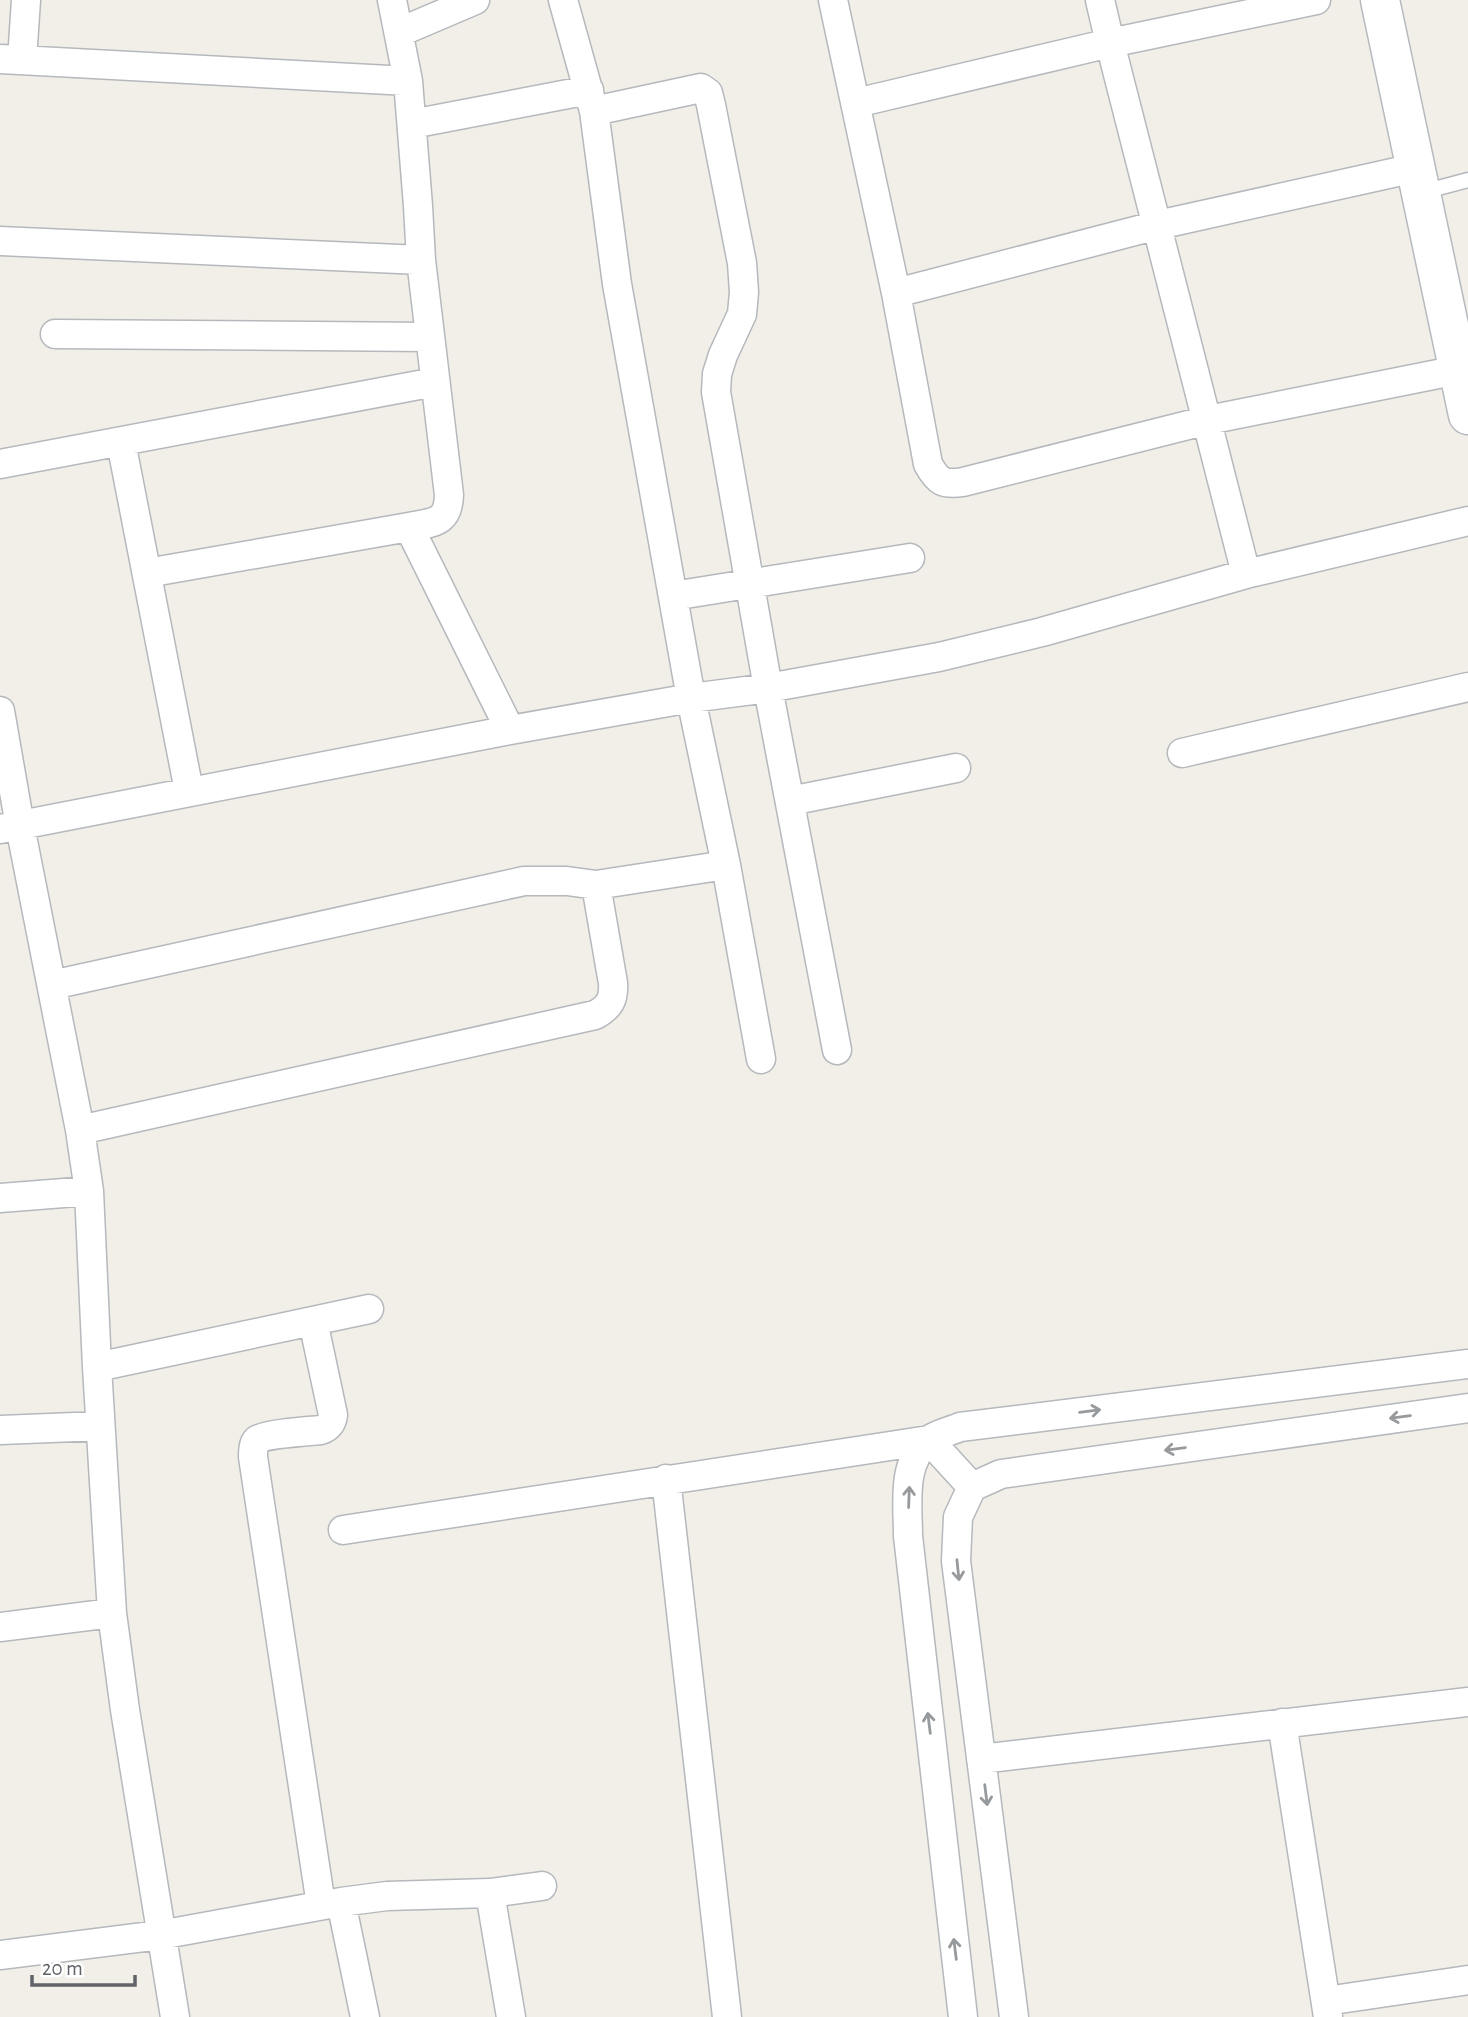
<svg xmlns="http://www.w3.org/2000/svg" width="1468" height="2017" viewBox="0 0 1468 2017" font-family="'Alegreya Sans',sans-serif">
<rect width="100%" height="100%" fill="#f1efe8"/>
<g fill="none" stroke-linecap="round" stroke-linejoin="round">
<defs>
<path id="lane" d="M1423 192 1468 180"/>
<path id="street" d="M563 0 594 111 617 284 691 698 726 865 761 1059
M833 0 896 293 928 464C938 482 943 485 963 482L1208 420 1458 370
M1100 0 1110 43 1316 0
M400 32 475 0
M0 59 408 81
M22 60 26 0
M856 103 1110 43 1246 574
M594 111 701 88 708 93 711 105 742 263 744 292 742 314 723 355 717 374 716 392 768 688 837 1050
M412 124 589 90
M0 241 421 260
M896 293 1158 225 1415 168
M55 334 430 337
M121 442 189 791
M0 464 435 382
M409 527 510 730
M147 573 409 527C433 522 448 524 449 495L421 260 418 206 408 81 392 0
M673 596 910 558
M0 711 20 826 80 1130 89 1191 97 1367 112 1613 125 1710 175 2017
M1182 753 1468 687
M790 801 956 768
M0 829 510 730 691 698 768 688 939 657 1042 632 1246 574 1468 521
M52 985 524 881H567L596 885 726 865
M80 1130 595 1015C610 1007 614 999 613 983L596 885
M0 1198 89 1191
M313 1321 333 1415C332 1423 329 1427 321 1430 310 1431 264 1434 257 1440 253 1444 253 1452 253 1457L321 1905
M97 1367 369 1309
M0 1430 100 1426
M666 1479 727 2017
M343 1530 929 1440 972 1487
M0 1627 112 1613
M1282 1723 1328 2017
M981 1759 1468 1702
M490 1893 511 2017
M341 1902 365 2017
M0 1955 160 1935 341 1902 387 1896 490 1893 542 1886
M1326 2001 1468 1980
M963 2017 908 1536C908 1505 901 1462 929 1440 937 1434 951 1431 960 1427L1468 1364
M1014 2017 956 1561 958 1517 972 1487 1001 1474 1468 1408"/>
<path id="secondary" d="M1380 0 1468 415"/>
</defs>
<use href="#lane" stroke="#b5b8bc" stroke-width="17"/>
<use href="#street" stroke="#b5b8bc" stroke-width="31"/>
<use href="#secondary" stroke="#b6babf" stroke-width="41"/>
<use href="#lane" stroke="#fff" stroke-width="14"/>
<use href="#street" stroke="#fff" stroke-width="28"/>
<use href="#secondary" stroke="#fff" stroke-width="38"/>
</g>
<defs><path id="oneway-shaft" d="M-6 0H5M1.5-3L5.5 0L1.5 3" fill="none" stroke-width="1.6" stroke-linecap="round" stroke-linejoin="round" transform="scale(1.75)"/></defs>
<g stroke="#979a9d">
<use href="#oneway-shaft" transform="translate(1090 1411) rotate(-7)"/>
<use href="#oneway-shaft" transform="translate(1400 1417) rotate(172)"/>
<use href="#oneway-shaft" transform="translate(1175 1449) rotate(172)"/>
<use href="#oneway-shaft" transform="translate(909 1497) rotate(-88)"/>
<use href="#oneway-shaft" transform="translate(958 1570) rotate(84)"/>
<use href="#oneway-shaft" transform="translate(929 1723) rotate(-97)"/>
<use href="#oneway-shaft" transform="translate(986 1795) rotate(83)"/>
<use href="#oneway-shaft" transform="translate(955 1949) rotate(-97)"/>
</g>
<path d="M32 1975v10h103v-10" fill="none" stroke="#5f6368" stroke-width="3.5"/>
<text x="42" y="1975" font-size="21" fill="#5f6368" stroke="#ffffff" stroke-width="5" paint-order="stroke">20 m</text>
</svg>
